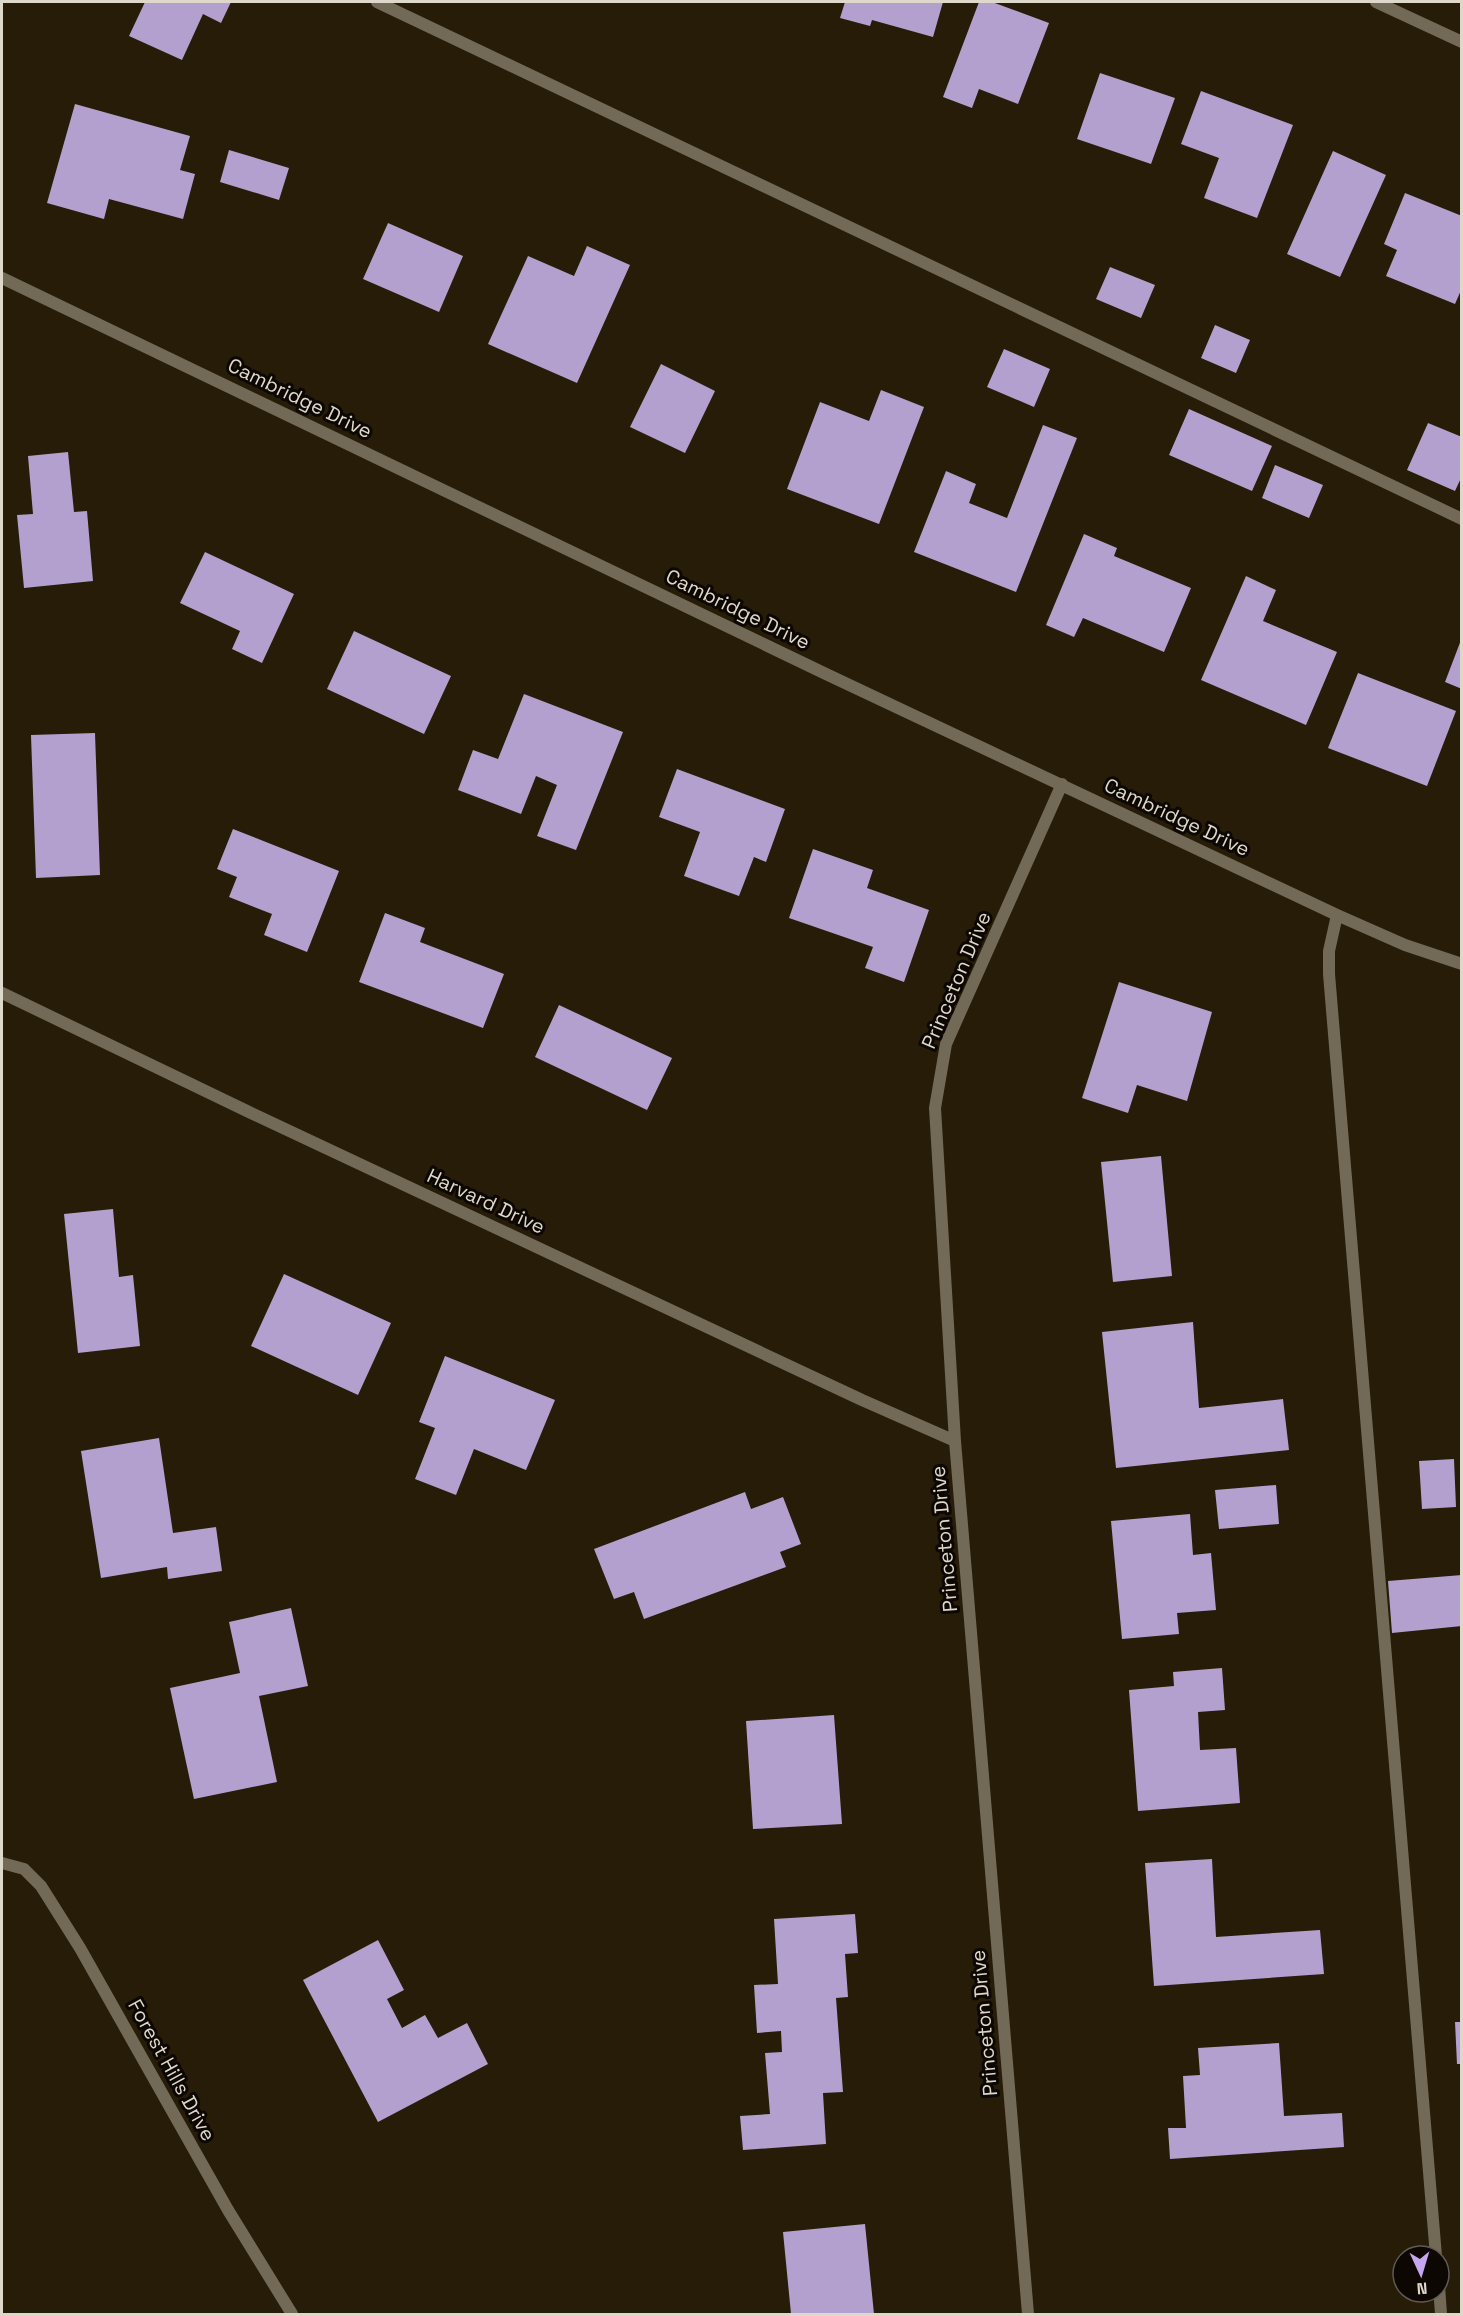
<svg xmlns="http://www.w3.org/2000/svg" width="1463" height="2316" viewBox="0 0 1463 2316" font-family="'Space Grotesk',sans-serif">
<rect width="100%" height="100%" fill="#261c07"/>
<path fill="#b3a0ce" d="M145 2H231L221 23 203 14 182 60 129 36Z
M845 2H943L933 37 872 20 870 26 840 18Z
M979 2H992L1049 23 1018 104 979 89 972 108 943 97Z
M1100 73 1175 98 1151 164 1077 139Z
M1201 91 1293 125 1257 218 1204 198 1219 158 1181 144Z
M75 104 190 136 180 170 195 174 183 219 109 199 104 219 47 203Z
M229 150 289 168 279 200 220 182Z
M1333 151 1386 175 1340 277 1287 254Z
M1405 193 1462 216V288L1455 304 1386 276 1397 250 1384 244Z
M388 223 463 256 439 312 363 279Z
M587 246 630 265 577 383 488 344 528 256 574 276Z
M1110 267 1155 285 1141 318 1096 299Z
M1215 325 1250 340 1236 373 1201 358Z
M1004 349 1050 369 1034 407 987 387Z
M661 364 715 391 685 453 630 427Z
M881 390 924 407 879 524 787 489 820 402 869 421Z
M1189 409 1272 446 1252 491 1169 455Z
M1428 423 1462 437V476L1455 491 1407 470Z
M1043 425 1077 438 1016 592 914 552 946 471 976 484 969 503 1007 518Z
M68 452 74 512 87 511 93 581 24 588 17 515 33 514 28 456Z
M1275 465 1323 485 1309 518 1262 498Z
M1084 534 1117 548 1114 556 1191 588 1164 652 1083 618 1074 637 1046 625Z
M205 552 294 594 262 663 232 649 240 631 180 603Z
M1246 576 1276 590 1263 621 1337 652 1306 725 1201 680Z
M354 631 451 676 424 734 327 689Z
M1461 640H1462V689L1445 682Z
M1358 673 1456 711 1427 786 1328 748Z
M524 694 623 732 576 850 537 836 557 785 536 776 521 814 458 790 473 750 498 759Z
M95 733 100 875 36 878 31 735Z
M677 769 785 809 766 862 754 857 739 896 684 876 700 832 659 817Z
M233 829 339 871 307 952 264 935 272 914 229 897 237 877 217 869Z
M813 849 873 870 867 888 929 910 904 982 865 968 873 947 789 918Z
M385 913 425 928 420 942 504 974 483 1028 359 982Z
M1119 982 1212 1012 1187 1101 1137 1085 1128 1113 1082 1098Z
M559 1005 672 1058 647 1110 535 1057Z
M1161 1156 1172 1276 1113 1282 1101 1162Z
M113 1209 119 1277 133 1275 140 1346 78 1353 64 1214Z
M284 1274 391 1323 358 1395 251 1346Z
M1193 1322 1199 1408 1283 1399 1289 1450 1116 1468 1102 1332Z
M445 1356 555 1400 526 1470 474 1449 456 1495 415 1479 435 1428 419 1422Z
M159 1438 173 1533 216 1527 222 1571 168 1579 167 1567 101 1578 81 1451Z
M1454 1459 1456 1507 1422 1509 1419 1461Z
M1276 1485 1279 1524 1219 1529 1215 1490Z
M745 1492 751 1509 783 1497 801 1544 780 1552 786 1567 644 1619 634 1592 614 1599 594 1549Z
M1190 1514 1193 1555 1211 1553 1216 1610 1177 1613 1179 1634 1122 1639 1111 1521Z
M1462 1575V1626L1392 1633 1388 1581Z
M291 1608 308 1686 259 1696 277 1782 194 1799 170 1688 240 1673 229 1622Z
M1222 1668 1225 1710 1198 1712 1200 1750 1236 1748 1240 1803 1138 1811 1129 1690 1174 1686 1173 1672Z
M834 1715 842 1824 753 1829 746 1721Z
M1212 1859 1216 1937 1320 1930 1324 1974 1154 1986 1145 1863Z
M855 1914 858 1953 845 1954 848 1997 836 1998 843 2092 823 2093 826 2144 743 2150 740 2116 770 2114 765 2053 782 2052 781 2031 757 2033 754 1985 778 1984 774 1919Z
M378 1940 404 1990 387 1999 402 2028 425 2015 438 2038 467 2023 488 2064 378 2122 303 1980Z
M1455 2022H1462V2064H1457Z
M1279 2043 1284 2116 1342 2113 1344 2147 1170 2159 1168 2128H1186L1183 2076 1200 2075 1198 2048Z
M865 2224 874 2314H791L783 2232Z"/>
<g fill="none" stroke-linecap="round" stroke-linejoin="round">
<path stroke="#736957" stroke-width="12" d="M377 2 1462 519
M1337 915 1329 951V974L1436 2256
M1439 2286 1441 2314"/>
<path stroke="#736957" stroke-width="12" d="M1376 2 1462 42
M2 278 826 674 1337 915 1405 945 1462 964
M2 993 249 1112 862 1400 955 1441
M2 1863 24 1869 41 1886 80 1948 228 2210 292 2314
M1028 2314 955 1441 935 1108 946 1044 1062 784"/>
</g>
<g text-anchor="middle" stroke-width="6" stroke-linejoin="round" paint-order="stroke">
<g font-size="20" fill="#ded8cb" stroke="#0c0702">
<text transform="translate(300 398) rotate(26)" y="7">Cambridge Drive</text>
<text transform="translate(738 609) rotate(26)" y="7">Cambridge Drive</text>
<text transform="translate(1177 817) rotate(25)" y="7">Cambridge Drive</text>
<text transform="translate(956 980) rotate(-67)" y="7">Princeton Drive</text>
<text transform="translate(486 1201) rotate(25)" y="7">Harvard Drive</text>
<text transform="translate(944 1539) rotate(-95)" y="7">Princeton Drive</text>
<text transform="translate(984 2023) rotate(-95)" y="7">Princeton Drive</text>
<text transform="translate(172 2070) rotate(61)" y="7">Forest Hills Drive</text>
</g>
</g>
<rect width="1463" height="2316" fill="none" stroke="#ded8cb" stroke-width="6"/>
<g transform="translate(1421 2274) rotate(176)"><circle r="28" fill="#0c0702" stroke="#605b52" stroke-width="1.5"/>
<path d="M0-4.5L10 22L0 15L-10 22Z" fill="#c6a6f0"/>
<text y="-9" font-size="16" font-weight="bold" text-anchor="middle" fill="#ded8cb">N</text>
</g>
</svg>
